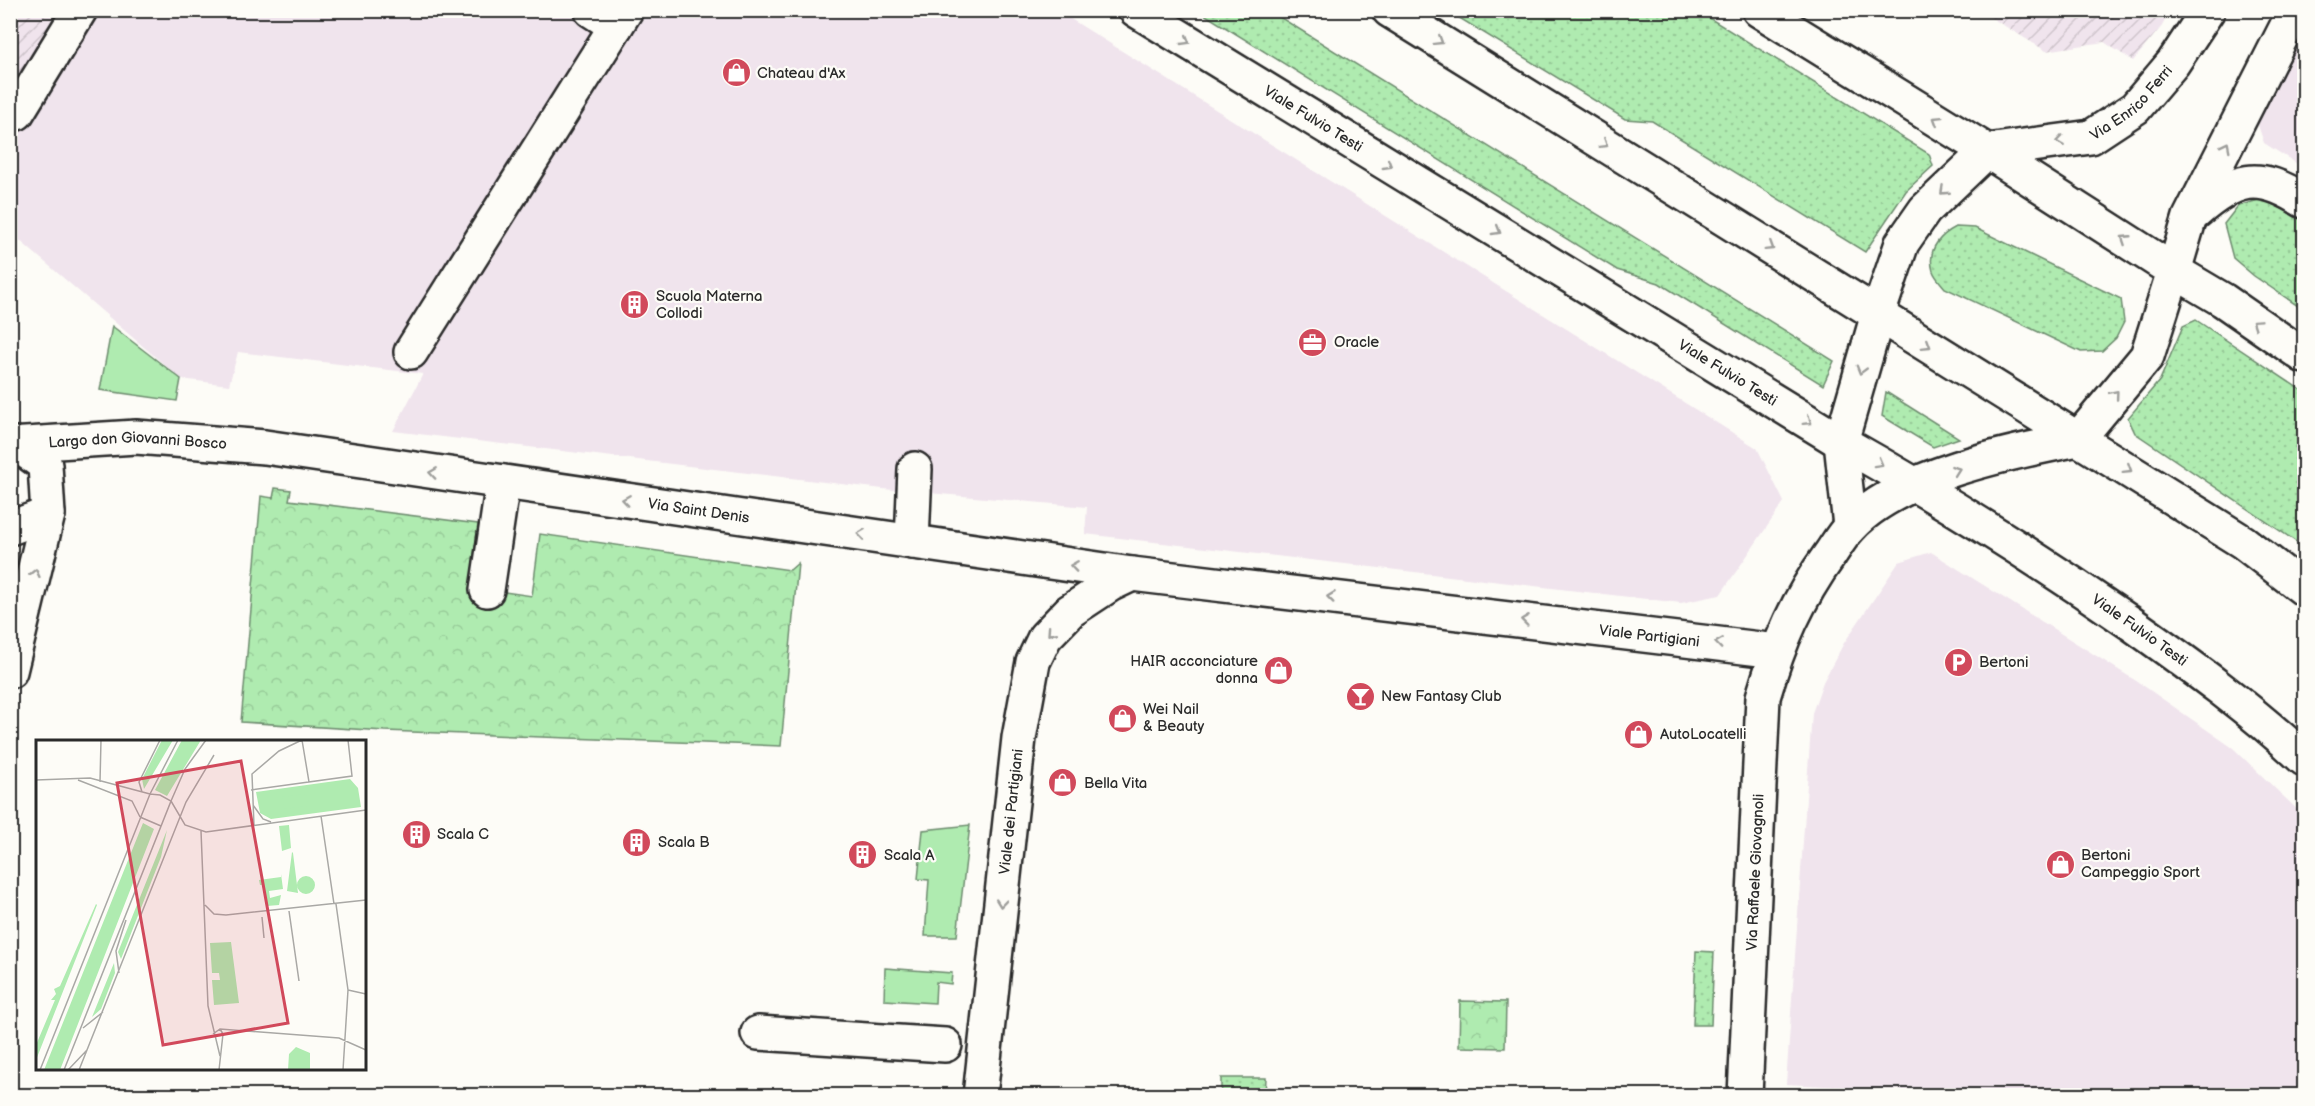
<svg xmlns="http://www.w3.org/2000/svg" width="2315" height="1106" viewBox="0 0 2315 1106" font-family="'Balsamiq Sans',sans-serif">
<defs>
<pattern id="industrial-furrows" width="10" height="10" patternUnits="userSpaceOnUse" patternTransform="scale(1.5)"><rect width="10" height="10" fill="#f0e4ed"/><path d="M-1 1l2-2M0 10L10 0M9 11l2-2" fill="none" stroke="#cec4cb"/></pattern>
<pattern id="grass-dots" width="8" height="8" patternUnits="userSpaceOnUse" patternTransform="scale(1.5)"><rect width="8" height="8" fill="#afebb0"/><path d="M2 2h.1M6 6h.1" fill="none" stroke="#97ca98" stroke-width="1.8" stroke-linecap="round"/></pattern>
<pattern id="park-crowns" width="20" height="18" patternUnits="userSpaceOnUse" patternTransform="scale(1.5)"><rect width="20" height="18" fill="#afebb0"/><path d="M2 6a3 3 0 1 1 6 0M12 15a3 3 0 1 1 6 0" fill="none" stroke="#97ca98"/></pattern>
</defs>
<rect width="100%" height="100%" fill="#fdfcf7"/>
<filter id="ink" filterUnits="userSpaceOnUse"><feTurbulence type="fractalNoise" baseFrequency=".0167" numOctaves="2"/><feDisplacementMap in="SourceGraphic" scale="12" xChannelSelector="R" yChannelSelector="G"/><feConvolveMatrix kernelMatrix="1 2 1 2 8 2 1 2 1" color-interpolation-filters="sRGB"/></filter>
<g filter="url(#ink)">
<path fill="#f0e4ed" d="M68 11H1058L1757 448 1784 502 1720 595 1681 603 1085 534 1087 507 883 489 393 431 423 374 238 352 229 385 181 379 11 233 10 105Z
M2304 25V168L2264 143 2254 113Z
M1931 552 2141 684 2233 748 2304 816V1095L2021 1096 1786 1084 1812 713 1823 682 1844 643 1899 562Z"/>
<path fill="url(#industrial-furrows)" d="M11 11H68L11 105Z
M1980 11H2170L2162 26 2133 61 2104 42 2046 51Z"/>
<path fill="url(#grass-dots)" stroke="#6d8b6e" stroke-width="1.5" d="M1199 11H1270L1834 361 1823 385 1659 283 1617 270Z
M1448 11H1698L1929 154 1933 166 1906 191 1865 252 1652 121 1625 119Z
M2262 199 2304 220V310L2254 276 2233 258 2224 224 2238 206Z
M1956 227 1975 228 2121 299 2124 322 2116 338 2102 351 2081 352 1945 288C1941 283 1935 277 1933 271 1927 250 1939 236 1956 227Z
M2196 320 2304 392V547L2135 433 2128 418 2160 380 2183 326Z
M1886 392 1959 438 1933 447 1882 416Z
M1696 951 1714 952 1711 1025H1693Z
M1221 1078H1266L1265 1095H1221Z"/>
<path fill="url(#park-crowns)" stroke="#6d8b6e" stroke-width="1.5" d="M275 488 291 490 289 500 478 524 470 587 532 596 540 534 790 570 798 563 781 746 385 731 241 722 261 496 273 498Z
M1460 1001 1506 1002 1505 1048 1459 1047Z"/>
<path fill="#afebb0" stroke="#6d8b6e" stroke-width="1.5" d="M112 326 181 379 177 401 100 390Z
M970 825 957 936H925L929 880 918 879 923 830Z
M885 968 952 973 951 984 936 982 935 1003 884 1000Z"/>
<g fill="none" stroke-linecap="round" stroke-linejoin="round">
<defs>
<g id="minor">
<path d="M591 10 616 26 626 10"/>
<path id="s1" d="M1136 10 1841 442C1941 498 2038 559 2132 624 2191 666 2251 709 2304 759"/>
<path d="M17 113 80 10"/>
<path id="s2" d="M1987 151 2091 137 2135 108 2173 63 2208 10"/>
<path d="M2196 212C2235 178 2258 171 2304 201"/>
<path d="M2174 271 2190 217 2295 10"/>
<path d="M411 352 616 26"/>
<path id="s3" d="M10 445 136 437 265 447 1132 574 1777 651"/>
<path d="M1850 526 1841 442 1878 314"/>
<path d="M10 528 48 514"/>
<path d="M912 542 915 469"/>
<path d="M487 590 503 482"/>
<path d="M10 671 48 514 45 465 16 444"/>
<path d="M758 1033 945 1045"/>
<path id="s4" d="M980 1096 1019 738 1033 662 1045 637 1070 611 1111 584 1132 574"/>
<path id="s5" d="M1745 1096 1763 697C1779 642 1797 600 1831 553 1837 544 1843 534 1850 527 1897 475 2011 452 2078 439"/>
</g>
<path id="major" d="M1389 10 2078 439 2147 356 2174 271 1987 151 1759 10
M1878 314 1902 243 1925 210 1987 151"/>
<path id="highway" d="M2174 271 2223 300 2304 356
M2078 439 2243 542 2304 589"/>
</defs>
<use href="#minor" stroke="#2b2b2b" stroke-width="38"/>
<use href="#major" stroke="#2b2b2b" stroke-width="38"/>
<use href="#highway" stroke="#2b2b2b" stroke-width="38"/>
<use href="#minor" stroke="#fdfcf7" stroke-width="33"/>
<use href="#major" stroke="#fdfcf7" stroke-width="33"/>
<use href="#highway" stroke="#fdfcf7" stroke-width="33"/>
</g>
<defs><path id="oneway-chevron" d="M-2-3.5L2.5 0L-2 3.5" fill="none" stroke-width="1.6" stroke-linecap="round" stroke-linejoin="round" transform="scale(1.5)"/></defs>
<g stroke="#9e9e9b">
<use href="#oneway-chevron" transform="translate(1186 41) rotate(31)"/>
<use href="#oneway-chevron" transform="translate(1439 41) rotate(32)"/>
<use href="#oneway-chevron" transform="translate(1937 120) rotate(-148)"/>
<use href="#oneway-chevron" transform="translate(2060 141) rotate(172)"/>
<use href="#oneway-chevron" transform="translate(1604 144) rotate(32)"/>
<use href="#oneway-chevron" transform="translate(2226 146) rotate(-63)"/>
<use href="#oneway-chevron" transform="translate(1388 165) rotate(31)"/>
<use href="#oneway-chevron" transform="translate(1944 191) rotate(137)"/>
<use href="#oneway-chevron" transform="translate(1497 231) rotate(31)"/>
<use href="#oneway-chevron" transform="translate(2125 239) rotate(-147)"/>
<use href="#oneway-chevron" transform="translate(1770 247) rotate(32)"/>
<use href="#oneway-chevron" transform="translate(2256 323) rotate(-146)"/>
<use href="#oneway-chevron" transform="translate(1927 345) rotate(32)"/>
<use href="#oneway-chevron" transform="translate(1861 370) rotate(106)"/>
<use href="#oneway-chevron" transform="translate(2115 394) rotate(-50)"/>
<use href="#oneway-chevron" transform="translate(1808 421) rotate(32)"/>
<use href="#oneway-chevron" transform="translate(1879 463) rotate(29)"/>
<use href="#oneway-chevron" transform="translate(2128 469) rotate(32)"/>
<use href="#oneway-chevron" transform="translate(1956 470) rotate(-20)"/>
<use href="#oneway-chevron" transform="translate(433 473) rotate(-172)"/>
<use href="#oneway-chevron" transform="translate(626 500) rotate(-172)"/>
<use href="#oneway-chevron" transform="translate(861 534) rotate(-172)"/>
<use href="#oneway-chevron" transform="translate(1074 566) rotate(-172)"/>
<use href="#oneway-chevron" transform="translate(35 573) rotate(-77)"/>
<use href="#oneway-chevron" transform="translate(1331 597) rotate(-173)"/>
<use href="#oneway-chevron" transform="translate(1525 620) rotate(-173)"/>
<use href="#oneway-chevron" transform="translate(1051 632) rotate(132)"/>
<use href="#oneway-chevron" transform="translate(1719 643) rotate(-172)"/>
<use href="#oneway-chevron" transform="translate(1001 903) rotate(96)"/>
</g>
</g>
<defs>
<symbol id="shop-disc" viewBox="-11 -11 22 22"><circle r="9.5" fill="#d1495b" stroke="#fdfcf7"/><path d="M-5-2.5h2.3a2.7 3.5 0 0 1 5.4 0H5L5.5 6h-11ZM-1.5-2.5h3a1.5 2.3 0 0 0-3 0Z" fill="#fff"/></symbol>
<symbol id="building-disc" viewBox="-11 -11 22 22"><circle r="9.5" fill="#d1495b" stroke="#fdfcf7"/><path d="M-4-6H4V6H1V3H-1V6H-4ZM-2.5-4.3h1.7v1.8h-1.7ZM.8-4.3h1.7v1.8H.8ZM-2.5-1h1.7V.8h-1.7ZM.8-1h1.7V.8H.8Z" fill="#fff"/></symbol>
<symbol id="office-disc" viewBox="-11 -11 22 22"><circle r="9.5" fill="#d1495b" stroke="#fdfcf7"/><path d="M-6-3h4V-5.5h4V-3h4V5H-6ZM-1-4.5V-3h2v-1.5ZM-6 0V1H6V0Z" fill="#fff"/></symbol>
<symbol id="parking-disc" viewBox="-11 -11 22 22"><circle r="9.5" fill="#d1495b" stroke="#fdfcf7"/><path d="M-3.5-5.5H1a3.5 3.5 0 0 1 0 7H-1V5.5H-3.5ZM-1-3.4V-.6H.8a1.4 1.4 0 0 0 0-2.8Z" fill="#fff"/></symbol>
<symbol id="bar-disc" viewBox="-11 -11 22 22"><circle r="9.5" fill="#d1495b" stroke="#fdfcf7"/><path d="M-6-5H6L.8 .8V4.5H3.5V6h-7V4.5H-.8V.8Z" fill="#fff"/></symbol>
</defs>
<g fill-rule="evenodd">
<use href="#shop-disc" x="720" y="56" width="33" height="33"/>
<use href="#building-disc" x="618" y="288" width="33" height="33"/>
<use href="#office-disc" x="1296" y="326" width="33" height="33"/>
<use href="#parking-disc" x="1942" y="646" width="33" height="33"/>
<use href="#shop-disc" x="1262" y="654" width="33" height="33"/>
<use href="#bar-disc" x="1344" y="680" width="33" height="33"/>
<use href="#shop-disc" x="1106" y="702" width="33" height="33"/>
<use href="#shop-disc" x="1622" y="718" width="33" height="33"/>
<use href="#shop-disc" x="1046" y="766" width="33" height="33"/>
<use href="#building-disc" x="400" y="818" width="33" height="33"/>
<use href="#building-disc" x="620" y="826" width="33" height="33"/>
<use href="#building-disc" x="846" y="838" width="33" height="33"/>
<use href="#shop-disc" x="2044" y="848" width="33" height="33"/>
</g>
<g text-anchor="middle" stroke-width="4.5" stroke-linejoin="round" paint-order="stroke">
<g font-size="15" fill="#2b2b2b" stroke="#fdfcf7" text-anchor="start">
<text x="757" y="78">Chateau d'Ax</text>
<text x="656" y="301">Scuola Materna<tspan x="656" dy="17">Collodi</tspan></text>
<text x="1334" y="347">Oracle</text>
<text x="1258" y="666" text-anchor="end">HAIR acconciature<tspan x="1258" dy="17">donna</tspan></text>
<text x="1979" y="667">Bertoni</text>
<text x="1381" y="701">New Fantasy Club</text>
<text x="1143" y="714">Wei Nail<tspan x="1143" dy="17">&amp; Beauty</tspan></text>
<text x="1660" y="739">AutoLocatelli</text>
<text x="1084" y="788">Bella Vita</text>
<text x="437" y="839">Scala C</text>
<text x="658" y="847">Scala B</text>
<text x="884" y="860">Scala A</text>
<text x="2081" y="860">Bertoni<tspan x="2081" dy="17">Campeggio Sport</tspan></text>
</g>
<g font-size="15" fill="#2b2b2b" stroke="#fdfcf7">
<text dy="5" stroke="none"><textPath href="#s2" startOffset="158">Via Enrico Ferri</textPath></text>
<text dy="5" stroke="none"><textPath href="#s1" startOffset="208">Viale Fulvio Testi</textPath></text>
<text dy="5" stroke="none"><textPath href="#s1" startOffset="694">Viale Fulvio Testi</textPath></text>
<text dy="5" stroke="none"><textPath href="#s3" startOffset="128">Largo don Giovanni Bosco</textPath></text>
<text dy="5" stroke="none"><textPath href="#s3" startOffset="694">Via Saint Denis</textPath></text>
<text dy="5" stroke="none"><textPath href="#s1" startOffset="1180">Viale Fulvio Testi</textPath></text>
<text dy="5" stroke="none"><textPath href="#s3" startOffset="1653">Viale Partigiani</textPath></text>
<text dy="5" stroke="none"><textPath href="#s4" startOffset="286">Viale dei Partigiani</textPath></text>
<text dy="5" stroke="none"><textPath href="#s5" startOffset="224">Via Raffaele Giovagnoli</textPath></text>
</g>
</g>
<g transform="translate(36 740)">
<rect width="330" height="330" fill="#fdfcf7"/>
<path d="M126 0H137L108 49 106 39ZM146 0H165L131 56 119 50ZM107 83 118 89 24 330H8ZM253 85 255 108 246 111 243 86ZM131 90 125 117 85 219 82 212ZM256 112 257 113 262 153 251 151ZM245 134 247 149 233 151 234 158 245 155 243 165 231 166 228 145H224L223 140 245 137ZM261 145a9 9 0 1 1 18 0a9 9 0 1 1-18 0ZM60 164 61 165 0 320V305L19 260H15L20 254 18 249 24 246ZM78 223 79 233 65 269 56 277Z" fill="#afebb0"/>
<path d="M314 39 322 48 325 67 235 79 224 73 220 52ZM195 202 203 263 178 265 176 240H184L183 233H176L174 203Z" fill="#afebb0"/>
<path d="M270 54 272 66 248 69 246 57ZM260 307 274 313V330H252L253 314Z" fill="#afebb0"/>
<path fill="none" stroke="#a9a8a5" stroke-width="1.5" d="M266 0 273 42M0 40 54 38 114 54M42 40 96 61 104 77M64 42 65 0M215 50 316 36 312 0M106 52 103 42 124 0M114 54 142 0M135 61 149 85 170 92 330 70M135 61 149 29 170 0M217 65 227 79 235 82M285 76 298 164M104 77 125 86M218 86 216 34 243 11 266 0M165 91 172 266 184 316M300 164 312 250 307 330M169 165 178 174 190 175 330 160M253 171 263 241M226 177 228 198M83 233 80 211 90 180M312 250 330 254M47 288 67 272M177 294 184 289 303 298 330 310M4 330 114 54 124 55 135 61 28 330M32 330 51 310M43 330 150 62 178 15M183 330 187 294 184 289"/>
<path fill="#d1495b" fill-opacity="0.15" stroke="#d1495b" stroke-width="3" d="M205 21 252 283 127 305 81 43Z"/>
<rect width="330" height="330" fill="none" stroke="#2b2b2b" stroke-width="3"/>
</g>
<rect width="2315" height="1106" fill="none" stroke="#fdfcf7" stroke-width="36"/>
<rect x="18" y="18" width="2279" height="1070" fill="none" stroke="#2b2b2b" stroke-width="2" filter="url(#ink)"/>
</svg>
